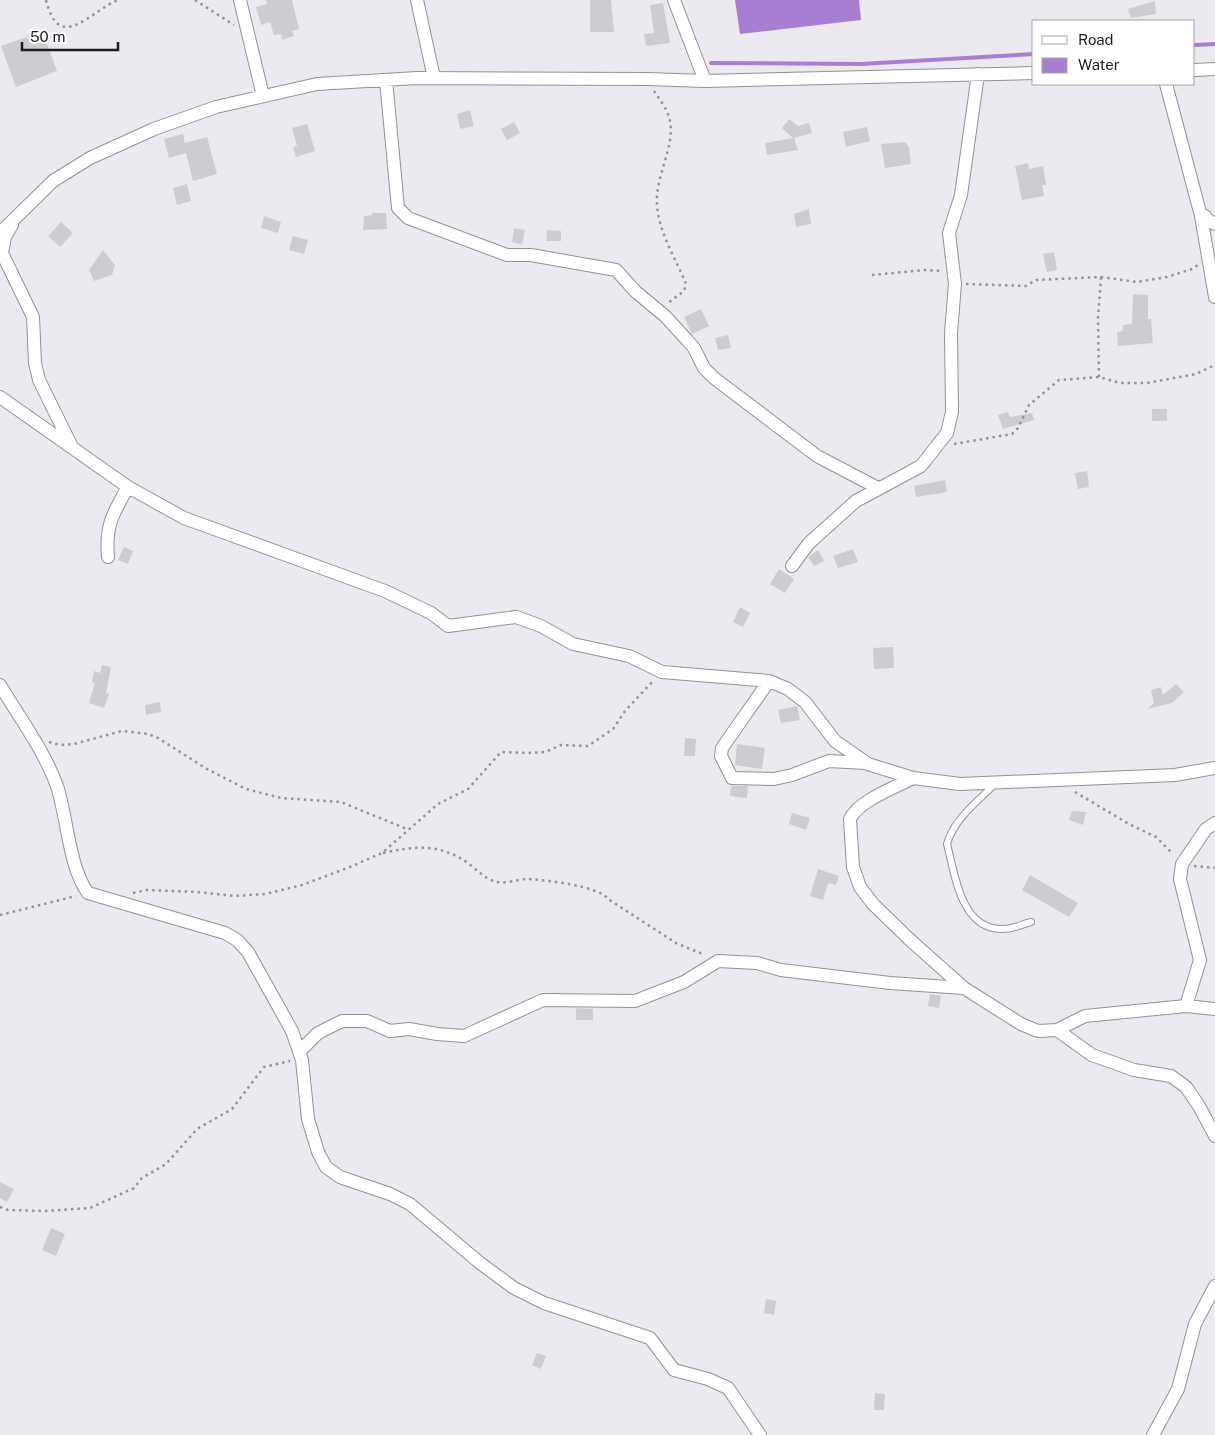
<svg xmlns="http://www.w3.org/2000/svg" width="1215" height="1435" viewBox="0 0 1215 1435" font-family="'Public Sans',sans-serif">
<rect width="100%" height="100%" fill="#ece9f1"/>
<path fill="#a77ed2" d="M735 0H859L861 20 740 34Z"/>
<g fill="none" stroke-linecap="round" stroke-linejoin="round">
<path stroke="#a77ed2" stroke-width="4" d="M1194 45 1215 44
M711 63 861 64 1034 54"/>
</g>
<path fill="#cfcbd3" d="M266 0H292L299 29 292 31 294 36 282 40 281 34 274 35 270 22 261 25 256 7 267 4Z
M590 0H611L614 32H590Z
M1155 1 1156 14 1131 18 1128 9Z
M663 3 670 43 646 46 644 34 654 33 650 5Z
M35 34 39 43 46 41 57 71 16 87 1 46Z
M470 110 474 126 460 129 457 114Z
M789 119 798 126 809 123 812 133 794 138 798 150 767 155 765 143 793 138 782 128Z
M514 122 520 133 507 140 501 129Z
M307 124 315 151 296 157 293 147 297 146 292 128Z
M867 127 870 141 846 147 843 132Z
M183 134 185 143 207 137 217 174 193 181 186 153 169 158 164 139Z
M905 142 909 147 911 164 885 168 881 144Z
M1028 163 1029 169 1043 166 1046 185H1042L1044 196 1022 200 1015 166Z
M187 184 191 201 177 205 173 188Z
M809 209 811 224 796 227 794 214Z
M372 213H386L387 229 363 230 364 216 372 215Z
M264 216 281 222 278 233 261 228Z
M61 222 73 233 60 247 48 236Z
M514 228 525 230 522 245 512 242Z
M547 230 561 231V241H546Z
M293 236 308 240 304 254 289 250Z
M103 250 115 265 112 275 94 281 89 270Z
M1054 252 1057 270 1047 272 1043 254Z
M1133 294 1148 295V319H1151L1153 343 1118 346 1117 332 1123 331V325L1132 324Z
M701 309 709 326 692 334 684 317Z
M728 335 731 348 718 350 715 338Z
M1152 409H1167V421H1152Z
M1008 412 1010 417 1032 413 1034 420 1003 429 998 415Z
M1087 471 1089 487 1078 489 1075 473Z
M945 480 947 492 916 497 914 486Z
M124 547 133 551 128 564 118 560Z
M853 549 858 562 838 568 833 556Z
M818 550 824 561 814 566 808 557Z
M779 569 794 579 785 593 770 584Z
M740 607 750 613 743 627 733 622Z
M893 647 894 668 874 669 873 648Z
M102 665 111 667 106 693 109 694 104 708 89 703 95 683 92 682 94 671 100 673Z
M1176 684 1184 692 1172 703 1147 709 1154 703 1151 690 1161 687 1163 695Z
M160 702 161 712 146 715 145 705Z
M797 706 800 720 781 723 778 710Z
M685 738 696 739 695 756H684Z
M737 744 765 748 762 769 735 765Z
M731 786H748L747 798 730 796Z
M1072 811 1086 812 1083 825 1069 820Z
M792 813 810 818 806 830 789 824Z
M818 869 839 876 836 885 828 883 823 900 810 896Z
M1030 875 1078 903 1069 917 1022 890Z
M930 994 941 996 939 1008 928 1006Z
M576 1008 593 1009V1020H576Z
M0 1182 14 1189 7 1202 0 1198Z
M51 1228 65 1234 56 1256 42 1250Z
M766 1299 776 1301 774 1315 764 1313Z
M537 1353 546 1356 541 1369 532 1365Z
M875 1393 885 1394 884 1410H874Z"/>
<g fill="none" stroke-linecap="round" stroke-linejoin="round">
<defs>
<path id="lane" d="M995 784C977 802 954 819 947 844 955 875 961 931 1004 929 1013 929 1023 924 1031 922"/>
<path id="street" d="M240 0 263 96
M417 0 434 78
M674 0 705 81
M1194 70 1215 69
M386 80 398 208 408 218 507 255H531L616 270 636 292 665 316 688 341 694 348 704 368 714 378 817 456 878 488
M1166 84 1201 216 1215 224
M1205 216H1201L1215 297
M12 225 5 237 2 253 33 317 35 363 39 380 71 445
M0 233 53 181 90 158 154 129 216 107 317 84 417 78 647 79 705 81 1034 73
M0 397 128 487 184 518 385 591 431 613 448 626 516 617 541 626 573 644 629 656 662 672 769 681 788 689 805 702 835 741 868 764 913 778 960 784 1175 775 1215 768
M108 557C105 526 113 513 128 487
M792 566 809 543 856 501 921 466 947 433 952 412 951 333 955 284 949 233 961 195 978 74
M769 681 722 748 721 756 732 778 774 779 792 775 829 761 866 763
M0 685C19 717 44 750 57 786 67 816 69 868 88 893L225 933 237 940 248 952 292 1031 302 1060 308 1119 318 1152 326 1167 340 1177 390 1194 410 1204 480 1263 514 1288 544 1303 650 1338 674 1370 708 1379 728 1388 760 1435
M913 778C896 787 858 801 850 819L853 867 860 887 873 904 909 939 964 988 1021 1024 1038 1031 1057 1030 1085 1016 1186 1006 1200 960 1180 879 1182 864 1206 829 1215 823
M1186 1006 1215 1009
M1057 1030 1092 1055 1134 1070 1171 1076 1186 1087 1199 1106 1215 1136
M300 1051 318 1033 342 1021H367L390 1031 409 1029 437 1034 464 1036 543 1000 635 1001 684 982 718 961 757 963 781 970 890 983 964 988
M1153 1435 1178 1389 1195 1324 1215 1286"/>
</defs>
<use href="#lane" stroke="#928f96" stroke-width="8"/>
<use href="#street" stroke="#928f96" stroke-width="14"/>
<path stroke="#949197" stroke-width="2.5" stroke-dasharray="2.5 4" stroke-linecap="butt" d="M46 0C59 54 89 12 118 0
M195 0 234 25
M654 91C660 100 668 110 670 121 675 147 655 177 657 204 658 231 676 259 686 284L684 291 668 303
M872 275 924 270 943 271
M966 284 1026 286 1036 280 1101 277 1137 282 1167 277 1192 269 1198 265
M1099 377 1098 318 1101 277
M954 444 1012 434 1018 428 1029 405 1059 380 1099 377 1120 383H1147L1196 374 1215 365
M49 742 60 745 74 744 122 731 148 734 158 738 207 769 246 789 281 798 341 802 409 830
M1075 792 1129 824 1156 837 1173 854
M383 853C415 846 439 843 468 863 476 869 486 880 497 882 507 884 518 879 528 879 545 880 599 886 608 899L676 943 705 955
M1194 866 1215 868
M133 893 147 890 198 892 234 896 265 894 302 885 350 867 382 853 438 804 468 789 501 752 528 753 545 752 561 745 588 746 613 729 625 711 654 680
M0 915 76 896
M0 1207 8 1210 45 1211 90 1208 134 1188 142 1178 166 1164 197 1129 232 1109 264 1067 290 1061"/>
<use href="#lane" stroke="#fff" stroke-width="6"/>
<use href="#street" stroke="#fff" stroke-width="12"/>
</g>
<rect x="1032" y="20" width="162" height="65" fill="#ffffff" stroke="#a4a4a5"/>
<rect x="1042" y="36" width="25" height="8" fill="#ffffff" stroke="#a4a4a5"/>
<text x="1078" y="45" font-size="15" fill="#1c1b1e">Road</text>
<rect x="1042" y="58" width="25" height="15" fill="#a77ed2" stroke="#a4a4a5"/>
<text x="1078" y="70" font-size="15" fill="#1c1b1e">Water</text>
<path d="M22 42v8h96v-8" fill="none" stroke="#1c1b1e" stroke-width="2.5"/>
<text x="30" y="42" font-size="15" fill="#1c1b1e" stroke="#ffffff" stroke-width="4" paint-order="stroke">50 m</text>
</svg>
